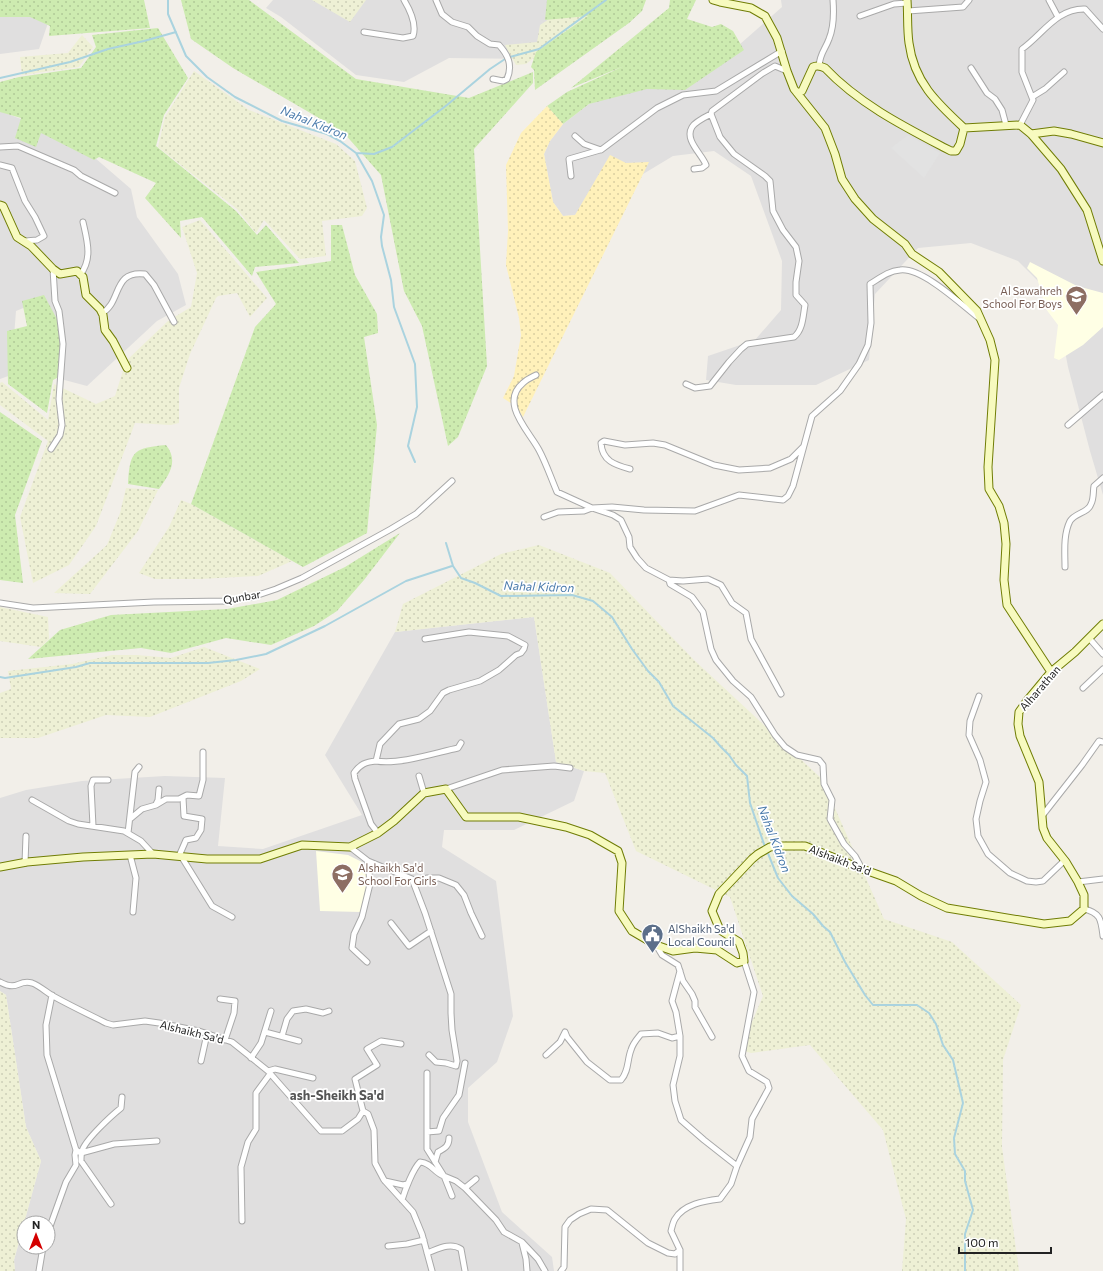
<svg xmlns="http://www.w3.org/2000/svg" width="1103" height="1271" viewBox="0 0 1103 1271" font-family="Commissioner,sans-serif">
<defs>
<pattern id="farmland-dots" width="8" height="8" patternUnits="userSpaceOnUse"><rect width="8" height="8" fill="#eef0d5"/><path d="M2 2h.1M6 6h.1" fill="none" stroke="#ccceb7" stroke-width="1.8" stroke-linecap="round"/></pattern>
<pattern id="grass-dots" width="8" height="8" patternUnits="userSpaceOnUse"><rect width="8" height="8" fill="#cdebb0"/><path d="M2 2h.1M6 6h.1" fill="none" stroke="#b0c997" stroke-width="1.8" stroke-linecap="round"/></pattern>
<pattern id="sand-dots" width="8" height="8" patternUnits="userSpaceOnUse"><rect width="8" height="8" fill="#fff1ba"/><path d="M2 2h.1M6 6h.1" fill="none" stroke="#dacea0" stroke-width="1.8" stroke-linecap="round"/></pattern>
</defs>
<rect width="100%" height="100%" fill="#f2efe9"/>
<path fill="#e0dfdf" d="M0 0H56L39 49 0 54Z
M273 0H553L537 59 449 58 404 82 356 75 281 17 266 8Z
M781 0H1103V495L1090 451 1068 367 1055 298 1018 261 971 243 918 248 875 294 869 360 816 385H736L706 380 708 356 755 340 781 310 782 261 751 176 714 151 673 156 575 215 563 216 553 202 544 154 550 141 563 124 589 104 731 52 782 7Z
M0 111 73 139 131 189 137 217 178 274 186 305 157 321 87 386 57 378 61 355 45 299 16 311 11 375 0 379Z
M534 617 556 762 584 771 574 801 514 830H444L442 847 496 881 513 1016 497 1062 468 1088V1122L502 1212 552 1257 554 1271H15L14 1260 24 1225V1247H48V1223H24L41 1161 26 1127 6 995 0 991V798L26 790 82 781 165 776 225 778 218 846 263 849 362 815 325 755 395 632Z"/>
<path fill="#ffffe5" d="M1030 262 1077 286 1103 293V327L1083 345 1059 360 1054 358 1058 325 1046 309 1037 278 1027 268Z
M316 851 348 855 362 862V872L366 873 369 878 361 912 320 911Z"/>
<path fill="url(#farmland-dots)" d="M312 0H366L350 22Z
M591 14 526 64 516 65 505 45 537 42 540 25 555 15Z
M82 35 93 47 79 67 22 75 20 57 68 53Z
M194 71 249 110 336 144 355 161 367 208 362 216 322 221 326 256 300 259 264 220 256 233 237 209 158 147 165 117Z
M200 220 267 298 250 317 237 293 218 296 216 298 190 354 179 388V423L171 425 135 423 96 526 69 565 33 583 20 517 48 441 0 405V383L2 382 48 420 54 384 96 404 115 396 126 361 168 321 191 307 197 273 182 227Z
M126 488 158 490 138 531 90 594 54 593 107 545 120 513Z
M181 500 191 504 292 561 258 576 200 579H155L139 573 169 527Z
M539 545 610 573 694 660 822 779 884 919 952 942 1021 1005 1003 1060 1002 1147 1019 1271H902L906 1219 883 1130 810 1045 751 1053 740 1050 763 996 730 897 636 851 605 773 584 771 556 762 534 617 395 632 403 604 501 554Z
M0 607 48 617 49 639 41 647 0 641Z
M204 647 260 669 241 681 150 717 106 715 38 738H0V693L11 689 8 671 72 664 112 655H137L171 658Z
M0 991 6 995 26 1127 41 1161 14 1260 15 1271H0Z"/>
<path fill="url(#grass-dots)" d="M0 0H144L150 28 49 36 50 26 30 17H0Z
M181 0H249L356 79 469 98 533 72V83L474 149 487 366 458 437 448 446 422 326 404 291 381 175 343 132 233 68 191 39Z
M547 0H646L642 11 629 23 535 90 534 70 531 67 536 52 588 16 545 20Z
M670 0H696L687 19 712 27 721 24 733 31 744 50 685 90 647 89 589 104 563 124 547 106 567 92 624 66 571 88 669 8Z
M158 28 188 78 164 115 156 146 236 211 257 235 266 225 299 263 255 267 252 276 202 217 180 221 181 238 145 198 156 183 99 157 94 160 41 133 36 147 15 138 21 118 0 112V82L19 77 81 68 96 47 92 35Z
M331 225H342L355 275 377 314 378 333 364 337 377 425 367 533 303 567 191 504 255 327 276 304 256 272 331 261Z
M44 295 58 321 61 355 57 378 53 380 47 413 8 384 7 331 27 326 22 301Z
M0 412 42 441 15 515 23 583 0 580Z
M166 445C179 461 169 475 159 489L128 484C130 451 133 448 166 445Z
M400 533 364 580 337 611 314 626 271 645 226 638 171 653 141 648 28 659 60 630 111 615 227 609 277 600 345 567Z"/>
<path fill="url(#sand-dots)" d="M547 106 563 124 550 141 544 154 553 202 563 216 575 215 610 155 626 163 649 162 523 417 517 407 503 398 514 376 521 335 519 318 506 265 508 231 506 165 521 133Z"/>
<path fill="#e2e2e2" d="M908 135 940 153 924 178 891 148Z"/>
<g fill="none" stroke-linecap="round" stroke-linejoin="round">
<path stroke="#aad3df" stroke-width="2" d="M168 0V14L186 56 207 77 235 97 282 121 327 134 340 141 356 153 372 181 384 215 381 237 382 246 391 280 394 307 415 364 417 407 408 446 415 462
M510 57 539 49 606 0
M0 78 70 62 108 49 144 41 176 32
M356 153 374 154 392 147 447 105 490 69 505 59
M446 543 453 566 461 578 475 583 501 596 572 595 593 601 612 617 632 649 648 671 659 682 673 706 713 738 721 747 729 755 736 765 747 776 750 803 765 847
M0 677 5 678 76 667 90 663H208L236 660 266 654 325 626 406 581 452 566
M767 851 778 878 792 896 813 914 823 926 830 932 845 962 865 995 873 1005H917L929 1013 936 1024 943 1045 953 1060 963 1103 954 1138 955 1154 965 1171V1181L973 1210 965 1234V1271"/>
<defs>
<path id="street" d="M436 0 442 14 452 22 468 27 477 36 490 44 499 45C508 55 513 65 507 79L503 81 493 79
M1049 0 1058 17
M908 11 963 7 969 0
M860 16 894 4 907 3
M364 32 403 38 413 36C417 24 410 10 404 0
M819 66C820 53 825 50 829 39 834 27 834 13 833 0
M971 68 987 93 995 99 1002 110 1006 125
M1032 97 1045 89 1064 72
M1020 125 1033 100 1022 72V49C1042 35 1057 8 1085 9L1103 29
M575 136 584 144 601 150 657 108 683 95 716 91 782 51
M0 147 18 146 74 170 81 176 115 193
M0 165 12 168 25 201 35 217 44 236 37 240 25 241
M694 169 702 168 706 165C702 154 684 140 692 127 695 122 705 117 711 114
M571 176 569 159 600 150
M80 275C93 259 87 240 83 222
M102 313C122 302 112 270 145 274L154 285 174 322
M536 375C532 377 527 379 523 383 499 403 529 431 539 450 546 463 551 478 557 492L592 508 612 507 644 510 695 511 739 495 783 500 788 496 793 486 812 416 840 391 859 364 868 345 871 323 870 284C880 278 888 271 900 270 922 267 962 305 980 319
M686 384 695 388 710 386 729 362 741 349 747 344 794 337C803 330 803 316 805 305L796 295V282L799 261 796 247 783 230 773 211 770 181 765 176 734 154 720 137 711 114 712 111 763 73 775 66 787 71
M1068 425 1103 395
M51 449 60 435 62 425 59 399 63 344 59 311 55 301 53 269
M630 469C615 465 602 461 601 443L604 441 625 445 653 443 665 445 714 465 739 470 770 468 791 459 803 447
M544 517 558 512 584 511 592 508 613 515 621 520 629 537 630 547 637 558 646 568 669 580 683 581 708 579 721 585 732 603 746 613 751 639 781 694
M1065 567C1065 553 1063 535 1070 521 1075 513 1088 513 1091 504 1094 499 1093 491 1094 486L1103 478
M669 580 670 584 692 597 703 612 711 649 716 660 733 681 751 697 775 735 785 747 797 755 819 760 823 765 824 784 832 800 830 819 844 844 855 856 862 869
M0 603 33 608 154 602 227 601 252 597 276 589 302 578 391 529 416 514 452 481
M1089 638 1103 654
M1083 688 1103 669
M979 696 970 721 969 735 980 760 986 782 980 801 976 819 978 836 988 854 1010 873 1027 881 1036 882 1043 881 1065 860
M376 761C399 765 435 753 458 748L461 743
M419 776 424 793
M446 789 502 770 554 766 570 768
M32 800 69 821 78 824 124 831 141 841 153 854
M156 804 158 800 159 789
M1042 816 1082 765 1099 741 1103 742
M130 819 142 809 156 805 166 799H179L187 795 199 796 203 780V752
M93 826 91 786 93 780H108
M128 833 135 772 139 767
M378 833 371 824 355 779 354 773C360 764 366 762 376 761L380 744 399 724 419 719 430 711 443 693 449 690 480 681 499 670 516 655 521 653 524 649 525 645 508 636 469 632 425 639
M350 847 368 861 412 879 425 913 451 994V1013L452 1030 457 1061 456 1066 446 1063 436 1062 429 1055
M130 855 136 878 133 912
M179 856 186 840 196 838 201 830 202 819 184 816 183 798
M181 856 212 906 232 917
M25 863 26 836
M1078 882 1103 879
M414 884 427 878H439L456 885 464 895 471 913 482 936
M1084 909C1101 913 1101 920 1103 936
M391 923 409 946 431 931
M656 945 662 955 678 965 683 981 692 994 695 1001V1007L712 1037
M367 962 352 948 354 934 362 917 370 884 368 861
M680 971 672 1001 676 1012 680 1036V1056L673 1085 675 1101 681 1120 704 1140 737 1166
M0 982C19 992 17 979 32 983 40 986 46 992 53 996 71 1006 88 1014 106 1023L113 1025 145 1021 159 1023 199 1031 232 1042 268 1071 321 1131H342L358 1119 363 1111 368 1114 374 1130 375 1163 384 1180 413 1212 422 1234 432 1271
M52 995 46 1025 47 1055 76 1150 81 1153 114 1144 157 1141
M220 999 235 1001 234 1013 225 1040
M265 1032 299 1041
M282 1036 287 1019 293 1011 306 1009 323 1013 329 1011
M546 1055 560 1042 565 1032 567 1037 587 1062 610 1080H621C629 1071 627 1060 631 1050 633 1043 637 1039 641 1034L658 1033 672 1038 680 1036
M251 1058 261 1043 271 1011
M201 1061 207 1034
M268 1071 275 1069 313 1078
M427 1073V1149L444 1176 456 1181 465 1188 496 1220 504 1232 522 1242 538 1259 545 1271
M363 1111 355 1079 377 1065 367 1049 381 1041 401 1044
M427 1132 439 1131 443 1118 459 1095 465 1063
M435 1162 438 1152C445 1148 449 1146 449 1138
M385 1181 403 1185 407 1184
M465 1188 476 1179
M402 1200C405 1190 413 1169 420 1162 432 1163 434 1173 444 1176L452 1196
M111 1204 81 1161C81 1158 81 1154 82 1151 85 1140 111 1116 121 1108L122 1097
M242 1221 241 1167 248 1142 256 1129V1093L270 1074
M48 1232 66 1182 76 1165 75 1155 76 1150
M522 1243 526 1259 527 1271
M388 1246 407 1244 424 1240
M427 1253C438 1249 450 1242 461 1249L465 1271
M39 1271 43 1247
M561 1271 564 1267 565 1227 570 1220 579 1214 591 1209 607 1210 648 1243 668 1253 675 1254 680 1250 671 1231C672 1227 673 1222 675 1219 684 1204 704 1201 720 1199L731 1184 737 1166 750 1137 752 1119 769 1088 767 1082 749 1071 742 1056 754 992 744 961
M680 1271V1250"/>
<path id="secondary" d="M713 0 720 2 751 8 765 16 777 38 787 71 794 89 825 128 835 154 842 179 855 199 873 219 905 244 912 254 939 272 977 311 990 340 995 360 988 467 989 489 999 506 1004 523 1006 544 1004 580 1007 605 1051 672
M907 0C908 14 907 29 909 43 914 82 937 103 964 128L1020 125 1031 134 1061 169 1087 210 1103 261
M798 93 802 91 813 67C817 65 821 66 825 68 858 103 903 126 945 148L951 151H956L960 144 964 128
M1031 134 1054 131 1071 134 1103 143
M0 205 3 206 17 237 31 246 53 269 60 274 77 271 83 277 86 295 100 309 103 315 105 330 113 341 127 368
M0 867 27 862 83 857 153 854 207 859H260L302 845 350 847 378 833 394 821 424 793 446 789 466 817H519L566 827 590 835 618 851 622 863 619 911 632 931 656 945 673 951 695 948 717 950 737 963 744 961 743 953 739 942 720 930 712 911 719 894 752 859 758 854 770 847 781 846H805L862 869 896 881 921 896 947 908 1044 924 1070 921 1084 909V895L1078 882 1066 862 1047 838 1043 828 1039 782 1020 736 1018 724 1019 712 1026 702 1051 672 1075 652 1103 624"/>
</defs>
<use href="#street" stroke="#a9a9a9" stroke-width="7"/>
<use href="#secondary" stroke="#707d05" stroke-width="9"/>
<use href="#street" stroke="#fff" stroke-width="5"/>
<use href="#secondary" stroke="#f7fabf" stroke-width="7"/>
</g>
<defs>
<symbol id="school-pin" viewBox="-11 -11 22 30"><path d="M0 17L-7.5 6A9.5 9.5 0 1 1 7.5 6Z" fill="#8d6e63" stroke="#fff"/><path d="M0-5L7-2L0 1L-7-2ZM-4 1L0 2.5L4 1V4Q0 6-4 4Z" fill="#fff"/></symbol>
<symbol id="civic-pin" viewBox="-11 -11 22 30"><path d="M0 17L-7.5 6A9.5 9.5 0 1 1 7.5 6Z" fill="#5c6f8a" stroke="#fff"/><path d="M-.6-6.5H3V-4.5H.6V-3L4-1V1h2V6H-6V1h2V-1L-.6-3ZM-1.2 2.5V6h2.4V2.5Z" fill="#fff"/></symbol>
</defs>
<g fill-rule="evenodd">
<use href="#school-pin" x="1064" y="284" width="25" height="34"/>
<use href="#school-pin" x="330" y="862" width="25" height="34"/>
<use href="#civic-pin" x="640" y="922" width="25" height="34"/>
</g>
<g text-anchor="middle" stroke-width="3.5" stroke-linejoin="round" paint-order="stroke">
<g font-size="11" fill="#785e54" stroke="#fff" text-anchor="end">
<text x="1062" y="295">Al Sawahreh<tspan x="1062" dy="13">School For Boys</tspan></text>
<text x="358" y="872" text-anchor="start">Alshaikh Sa'd<tspan x="358" dy="13">School For Girls</tspan></text>
</g>
<g font-size="11" fill="#222" stroke="#fff">
<text transform="translate(242 597) rotate(-10)" y="4">Qunbar</text>
<text transform="translate(1040 688) rotate(-49)" y="4">Alharathan</text>
<text transform="translate(840 860) rotate(21)" y="4">Alshaikh Sa'd</text>
<text transform="translate(192 1032) rotate(14)" y="4">Alshaikh Sa'd</text>
</g>
<g font-size="11" fill="#4e5e75" stroke="#fff" text-anchor="start">
<text x="668" y="933">AlShaikh Sa'd<tspan x="668" dy="13">Local Council</tspan></text>
</g>
<g font-size="12" font-style="italic" fill="#4a7aab" stroke="#fff">
<text transform="translate(314 123) rotate(22)" y="4">Nahal Kidron</text>
<text transform="translate(539 587) rotate(2)" y="4">Nahal Kidron</text>
<text transform="translate(774 839) rotate(69)" y="4">Nahal Kidron</text>
</g>
<g font-size="13" font-weight="bold" fill="#555" stroke="#fff">
<text x="337" y="1100">ash-Sheikh Sa'd</text>
</g>
</g>
<g transform="translate(36 1235)"><circle r="19" fill="#ffffff" stroke="#a7a7a7"/>
<path d="M0-3L7 15L0 10L-7 15Z" fill="#d40000"/>
<text y="-6" font-size="11" font-weight="bold" text-anchor="middle" fill="#222222">N</text>
</g>
<path d="M959 1247v6h92v-6" fill="none" stroke="#222222" stroke-width="2"/>
<text x="965" y="1247" font-size="12" fill="#222222" stroke="#ffffff" stroke-width="3" paint-order="stroke">100 m</text>
</svg>
